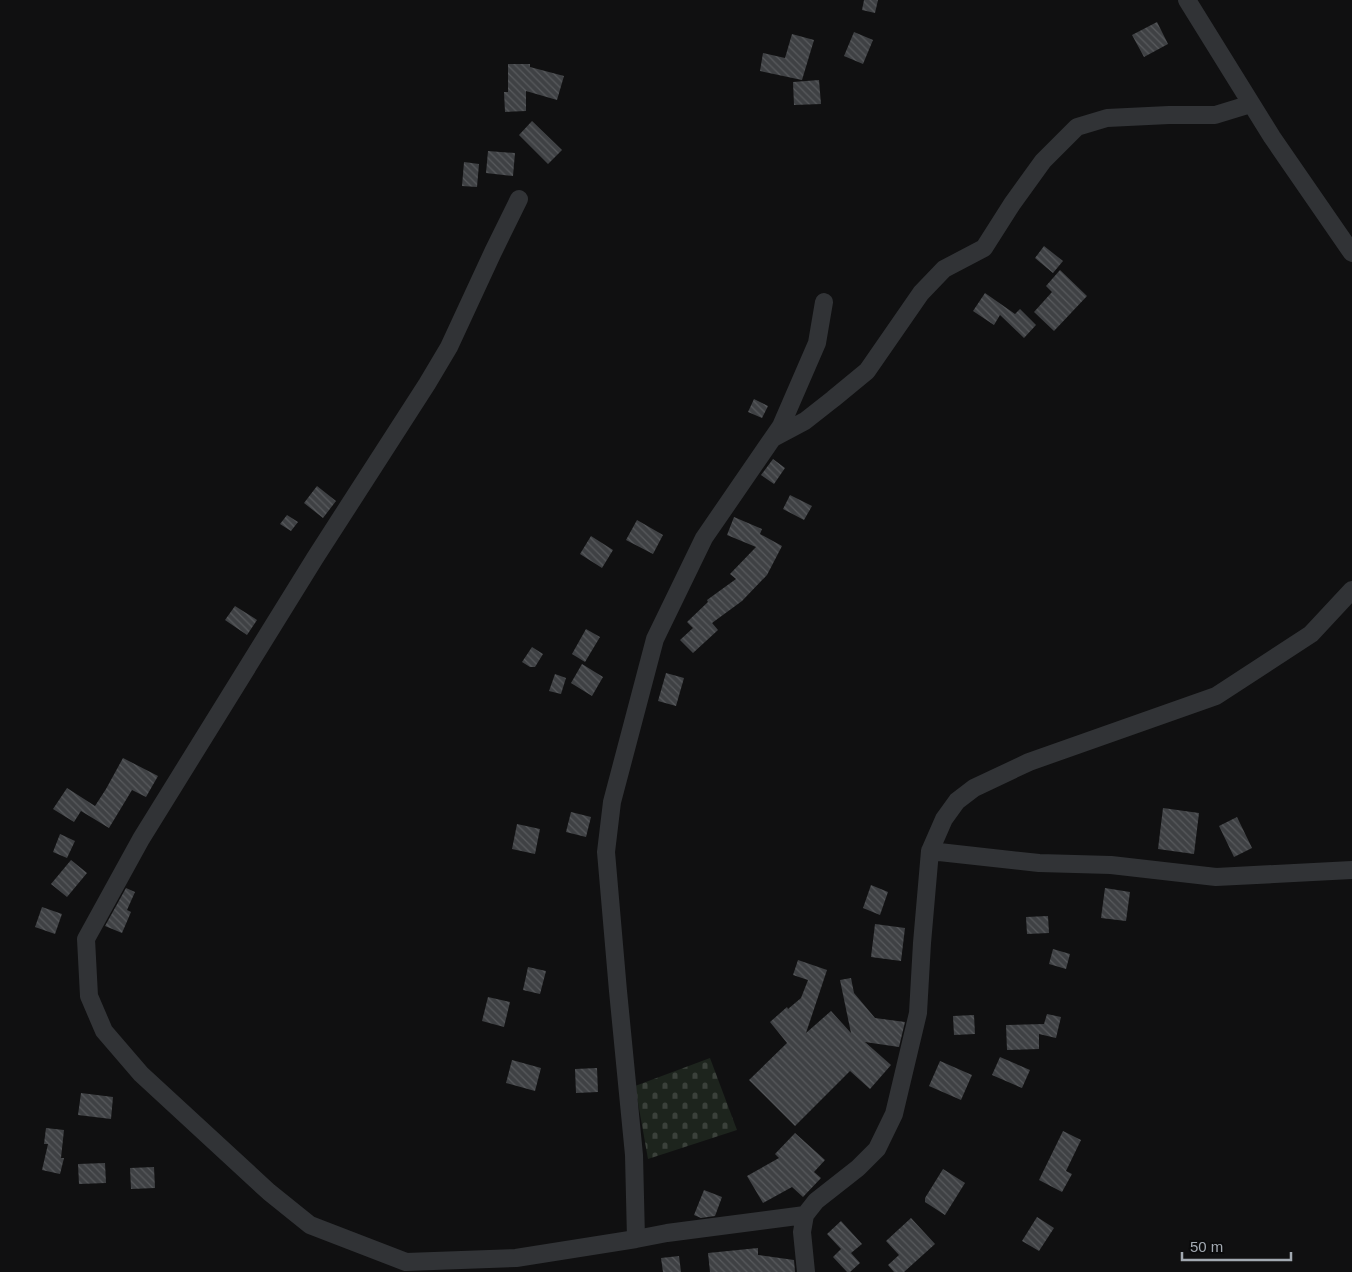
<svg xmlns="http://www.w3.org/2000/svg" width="1352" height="1272" viewBox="0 0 1352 1272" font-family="Arial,sans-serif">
<defs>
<pattern id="cemetery-stones" width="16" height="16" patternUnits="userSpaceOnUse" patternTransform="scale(1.25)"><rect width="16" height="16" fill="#1d241d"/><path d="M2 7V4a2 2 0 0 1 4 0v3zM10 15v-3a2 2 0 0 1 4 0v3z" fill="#3b413b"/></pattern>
<pattern id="building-back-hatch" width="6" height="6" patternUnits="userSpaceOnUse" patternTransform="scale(1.25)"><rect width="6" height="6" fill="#3f4144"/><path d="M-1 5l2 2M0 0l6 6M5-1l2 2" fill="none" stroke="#585a5d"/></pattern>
</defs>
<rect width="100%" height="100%" fill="#101011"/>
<path fill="url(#cemetery-stones)" d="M710 1058 737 1130 648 1159 635 1086Z"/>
<path fill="url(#building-back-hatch)" d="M864 0H878L875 13 862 10Z
M1157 22 1168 44 1144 57 1132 35Z
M854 32 873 40 863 64 844 56Z
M792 34 814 40 802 80 760 71 763 53 785 58Z
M508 64H530V67L564 76 557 100 526 91V111L505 112 504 92H508Z
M819 80 821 104 794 105 793 82Z
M532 121 562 150 548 164 519 135Z
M488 151 515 153 513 176 486 173Z
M464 162 479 164 477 187 462 186Z
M1044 246 1063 261 1053 273 1035 258Z
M1060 270 1087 296 1054 331 1034 312 1052 292 1046 286Z
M985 293 1015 314 1020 309 1036 325 1024 338 1000 315 994 325 973 311Z
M754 399 768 406 762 418 748 412Z
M773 459 785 468 774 484 761 475Z
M317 486 336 501 323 518 304 503Z
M790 495 812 506 804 520 783 509Z
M287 515 298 522 291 531 280 524Z
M734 517 762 529 760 534 782 546 767 575 742 601 712 623 718 630 693 653 680 640 693 628 687 622 708 602 707 600 736 579 730 574 756 547 727 535Z
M637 520 663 535 653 554 626 540Z
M591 536 613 550 602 568 580 554Z
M235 606 257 620 247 635 225 620Z
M586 629 600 637 585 662 572 654Z
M532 647 543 654 535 667H530L522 662Z
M582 664 603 677 592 696 571 683Z
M666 673 684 678 676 706 658 701Z
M555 674 566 678 561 694 549 691Z
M123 758 158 776 146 797 132 790 109 828 81 811 74 822 53 809 67 788 95 806 106 789Z
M1163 808 1199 813 1194 854 1158 849Z
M571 812 591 817 586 837 566 832Z
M1237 817 1252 848 1234 857 1219 826Z
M517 824 540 829 535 854 512 849Z
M60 834 75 841 67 858 53 852Z
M71 860 87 873 67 897 51 884Z
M871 885 888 892 880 915 863 908Z
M126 888 135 892 127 910 131 912 122 933 105 926Z
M1105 888 1130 892 1126 921 1101 918Z
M42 907 62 914 55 934 35 927Z
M1048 916 1049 933 1027 934 1026 917Z
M875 924 905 928 901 961 871 957Z
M1053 949 1070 954 1066 969 1049 964Z
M798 960 827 970 806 1033 831 1011 851 1033 840 980 851 978 854 993 875 1018 905 1022 899 1047 865 1042 891 1065 870 1089 850 1071 795 1126 749 1080 787 1043 770 1022 787 1007 788 1009 801 998 808 980 793 975Z
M528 967 546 971 540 994 523 990Z
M488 997 510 1002 504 1027 482 1021Z
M1047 1014 1061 1017 1056 1038 1039 1034V1049L1007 1050 1006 1025 1044 1024Z
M974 1015 975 1034 954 1035 953 1016Z
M1000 1057 1030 1070 1022 1088 992 1075Z
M512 1060 541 1068 535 1091 506 1083Z
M940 1061 972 1075 961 1100 929 1086Z
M597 1068 598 1092 576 1093 575 1069Z
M81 1093 113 1097 111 1119 78 1115Z
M46 1128 64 1130 61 1158H64L60 1174 42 1170 48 1144H44Z
M1063 1131 1081 1140 1066 1171 1072 1174 1062 1192 1039 1180Z
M795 1133 825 1160 814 1172 821 1178 803 1197 792 1187 763 1203 747 1176 779 1158 775 1154Z
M105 1163 106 1183 79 1184 78 1164Z
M154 1167 155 1188 131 1189 130 1168Z
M943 1169 965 1183 945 1215 925 1202V1198Z
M704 1190 722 1197 715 1216 701 1218 694 1215Z
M1037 1217 1054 1228 1039 1251 1022 1241Z
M911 1218 935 1244 904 1272H894L888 1265 899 1255 886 1241Z
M841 1221 862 1244 851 1253 860 1263 850 1272H847L833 1257 841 1249 827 1234Z
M758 1248V1255L794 1260 795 1272H710L708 1253Z
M679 1256 681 1272H663L661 1258Z"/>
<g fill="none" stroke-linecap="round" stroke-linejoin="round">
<path stroke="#313336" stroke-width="18" d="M1187 0 1272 137 1352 253
M519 199 493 252 449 347 427 384 315 558 141 839 86 939 89 996 104 1031 141 1074 269 1192 310 1225 406 1262 516 1258 636 1239 667 1233 805 1215
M773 438 805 421 833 399 867 371 921 293 944 269 984 248 1012 204 1043 161 1077 127 1107 118 1169 115H1215L1251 104
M930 851 1039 863 1111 865 1216 877 1352 870
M636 1239 634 1155 618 991 606 852 612 802 655 639 704 538 781 426 817 343 824 302
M806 1272 802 1232 805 1215 816 1201 858 1168 877 1149 894 1114 918 1013 922 943 930 851 944 819 957 801 974 788 1029 762 1216 696 1311 634 1352 590"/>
</g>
<path d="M1182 1252v8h109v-8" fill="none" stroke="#a2a9b1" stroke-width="2.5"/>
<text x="1190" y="1252" font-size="15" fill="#a2a9b1" stroke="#0b0b0c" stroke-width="4" paint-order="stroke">50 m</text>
</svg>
